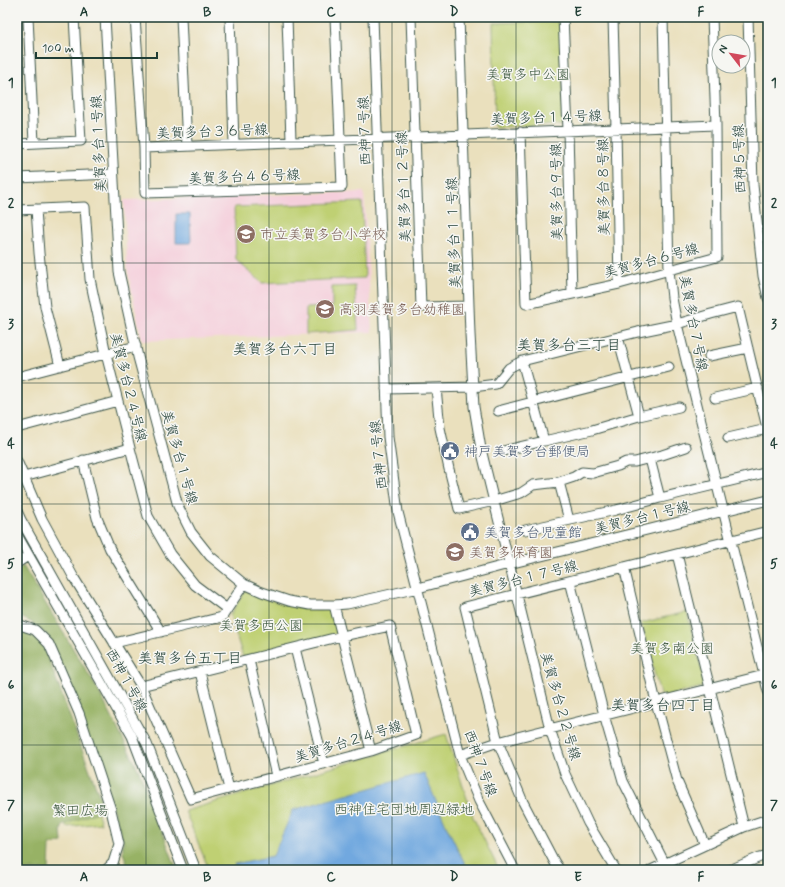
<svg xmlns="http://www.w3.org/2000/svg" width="785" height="887" viewBox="0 0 785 887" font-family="Mynerve,'Klee One',sans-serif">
<rect width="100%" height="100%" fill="#f6f6f2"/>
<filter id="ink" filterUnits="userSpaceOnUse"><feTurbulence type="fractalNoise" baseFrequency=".025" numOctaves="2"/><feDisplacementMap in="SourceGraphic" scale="8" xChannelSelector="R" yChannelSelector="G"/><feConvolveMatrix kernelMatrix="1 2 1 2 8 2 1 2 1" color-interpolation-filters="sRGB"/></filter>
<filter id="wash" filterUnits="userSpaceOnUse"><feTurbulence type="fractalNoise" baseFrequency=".012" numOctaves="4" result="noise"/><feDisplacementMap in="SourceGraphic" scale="16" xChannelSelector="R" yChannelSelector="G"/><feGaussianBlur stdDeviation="0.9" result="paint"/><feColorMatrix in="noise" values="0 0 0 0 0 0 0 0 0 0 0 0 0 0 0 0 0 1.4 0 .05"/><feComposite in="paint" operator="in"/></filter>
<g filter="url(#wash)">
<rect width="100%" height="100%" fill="#eae0bd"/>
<path fill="#f5cfdb" d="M364 192 372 332 142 341 127 268 124 200Z"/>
<path fill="#bfd073" stroke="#6f8654" d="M561 21 564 125 495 127 493 23Z
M362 202 365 278 262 283 236 260 234 207Z
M355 286 358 330 306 334V308L332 307V287Z
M245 591 289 606 331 610 337 631 334 635 243 657 230 615Z
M687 612 705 683 702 687 665 697 660 694 641 623Z
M446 734 473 817 499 870H209L185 811Z
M89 786 101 823 66 827 63 790Z"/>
<path fill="#97b265" stroke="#5b784c" d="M23 566 98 690 139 771 177 870H129L123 852V840L92 747 48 636 31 622 17 615V571Z
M17 626 36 638 44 647 105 811H100L63 825 61 830 62 842 50 845 49 870H17Z"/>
<path fill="#71a8df" stroke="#48728a" d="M176 214H190L191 243H176Z
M424 773 447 827 468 870H236L234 864 273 856 293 810Z"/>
</g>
<g filter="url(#ink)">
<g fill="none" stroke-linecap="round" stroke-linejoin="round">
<defs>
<path id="minor" d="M28 17 34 143
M105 17 119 272 138 357 178 506 191 532 210 556 244 584 262 592 289 601 310 605H334L347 604 418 588 509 564 768 500
M135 17 144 148 716 125
M181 17 187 146
M230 17 234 144
M287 17 291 141
M373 17 388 437 398 512 460 755 479 801 515 870
M411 17 421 307 469 306
M459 17 469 306 470 334 474 407 481 449 550 729 565 774 588 823 616 870
M563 17 568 130 572 294
M613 17 616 129 619 284
M663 17 669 270 672 298 677 324 768 691
M748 17 753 185 763 276 768 298
M520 132 526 304 619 284 717 257 716 125 712 17
M17 144 81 141 74 17
M144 148 145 193 342 187 335 17
M17 178 113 174
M36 209 39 253 45 307 60 366
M17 210 85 207 90 279 106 354 130 448 148 516 170 554 195 585 227 609
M709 356 748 348
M522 361 544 441 592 430 639 416 618 337
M17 377 136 346
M436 388 440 428 449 469 459 509 494 501 521 493 533 485 559 482 574 477 582 472 593 473 618 466 626 462H635L662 455 686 447
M386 389 473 387 496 384 509 368 522 361 638 332 677 324 711 314 738 307 768 432
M715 398 758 388
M498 411 669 367
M639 416 679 407
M17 428 118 401
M728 438 767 429
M503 451 544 441
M650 459 660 498
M83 460 97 518 110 549 161 632
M17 461 42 519 74 578 141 686 191 799 371 751 416 735 390 626 342 636 141 686
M24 477 130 448
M559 482 569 520
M17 511 21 520 147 744 196 870
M525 530 616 510 660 498 768 472
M17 535 132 736 183 870
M677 554 744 827
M17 563 28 556
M624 567 656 702 677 781 705 845
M570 581 604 715 623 781 668 870
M334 605 371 751
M17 624 35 630 49 644 79 713 111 810 119 844 113 863 106 870
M114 643 222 617 244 584
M295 648 324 764
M249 660 276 776
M200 672 229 789
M460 755 498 742 768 674
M560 870 555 863 523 802 498 742 465 607 768 531
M651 870 744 827 768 819
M730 870 760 857 768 855"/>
</defs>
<use href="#minor" stroke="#3d5549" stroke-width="11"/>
<use href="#minor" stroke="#fff" stroke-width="9"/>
</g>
</g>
<path fill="none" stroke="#1f3d34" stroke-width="1" stroke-opacity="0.55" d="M146 17V870M269 17V870M392 17V870M516 17V870M640 17V870M17 142H768M17 263H768M17 383H768M17 504H768M17 624H768M17 745H768"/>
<defs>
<symbol id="school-disc" viewBox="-11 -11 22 22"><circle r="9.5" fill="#8d6e63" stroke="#f6f6f2"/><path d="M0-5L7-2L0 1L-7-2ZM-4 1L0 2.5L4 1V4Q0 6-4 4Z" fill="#fff"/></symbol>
<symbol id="civic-disc" viewBox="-11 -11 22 22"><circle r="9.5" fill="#5c6f8a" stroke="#f6f6f2"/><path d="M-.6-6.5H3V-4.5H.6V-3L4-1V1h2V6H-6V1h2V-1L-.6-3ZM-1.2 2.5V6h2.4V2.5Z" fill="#fff"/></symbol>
</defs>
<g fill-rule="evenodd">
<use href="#school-disc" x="235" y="223" width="22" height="22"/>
<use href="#school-disc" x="314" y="298" width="22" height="22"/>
<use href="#civic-disc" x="439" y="440" width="22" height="22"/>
<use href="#civic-disc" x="459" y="521" width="22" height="22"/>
<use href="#school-disc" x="444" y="541" width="22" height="22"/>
</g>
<g text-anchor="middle" stroke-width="3" stroke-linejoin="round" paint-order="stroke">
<g font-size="14" fill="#3f5a41" stroke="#f6f6f2">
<text x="528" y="79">美賀多中公園</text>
<text x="261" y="630">美賀多西公園</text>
<text x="672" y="653">美賀多南公園</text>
<text x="404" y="814">西神住宅団地周辺緑地</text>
<text x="80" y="815">繁田広場</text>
</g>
<g font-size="14" fill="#1f3d34" stroke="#f6f6f2">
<text transform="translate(546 117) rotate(-2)" y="5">美賀多台１４号線</text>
<text transform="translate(212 131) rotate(-2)" y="5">美賀多台３６号線</text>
<text transform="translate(364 131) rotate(-92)" y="5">西神７号線</text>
<text transform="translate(98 144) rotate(-93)" y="5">美賀多台１号線</text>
<text transform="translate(739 159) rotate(-92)" y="5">西神５号線</text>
<text transform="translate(244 176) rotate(-2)" y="5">美賀多台４６号線</text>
<text transform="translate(403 187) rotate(-92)" y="5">美賀多台１２号線</text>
<text transform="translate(603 187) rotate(-91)" y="5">美賀多台８号線</text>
<text transform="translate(556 192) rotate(-91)" y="5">美賀多台９号線</text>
<text transform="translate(453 233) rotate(-92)" y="5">美賀多台１１号線</text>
<text transform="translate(651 260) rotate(-15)" y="5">美賀多台６号線</text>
<text transform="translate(694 323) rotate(79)" y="5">美賀多台７号線</text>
<text transform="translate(129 387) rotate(76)" y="5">美賀多台２４号線</text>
<text transform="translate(378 455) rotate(-96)" y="5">西神７号線</text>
<text transform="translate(180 457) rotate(74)" y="5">美賀多台１号線</text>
<text transform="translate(642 517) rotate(-14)" y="5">美賀多台１号線</text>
<text transform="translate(523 578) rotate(-14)" y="5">美賀多台１７号線</text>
<text transform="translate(127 680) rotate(61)" y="5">西神１号線</text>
<text transform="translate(561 706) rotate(74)" y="5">美賀多台２２号線</text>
<text transform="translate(348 741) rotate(-17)" y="5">美賀多台２４号線</text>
<text transform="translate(481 763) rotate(70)" y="5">西神７号線</text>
</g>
<g font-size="14" fill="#785e54" stroke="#f6f6f2" text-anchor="start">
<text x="260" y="239">市立美賀多台小学校</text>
<text x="339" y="314">高羽美賀多台幼稚園</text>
<text x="469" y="557">美賀多保育園</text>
</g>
<g font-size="14" fill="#4e5e75" stroke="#f6f6f2" text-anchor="start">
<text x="464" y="456">神戸美賀多台郵便局</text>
<text x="484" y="537">美賀多台児童館</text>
</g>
<g font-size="15" fill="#1f3d34" stroke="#f6f6f2">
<text x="569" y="350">美賀多台三丁目</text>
<text x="285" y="354">美賀多台六丁目</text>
<text x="190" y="663">美賀多台五丁目</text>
<text x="663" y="710">美賀多台四丁目</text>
</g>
</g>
<rect width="785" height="887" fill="none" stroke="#f6f6f2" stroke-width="44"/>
<g transform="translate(731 54) rotate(301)"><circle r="19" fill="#f6f6f2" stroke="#a0aca6"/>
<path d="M0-3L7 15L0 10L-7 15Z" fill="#d1495b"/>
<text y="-6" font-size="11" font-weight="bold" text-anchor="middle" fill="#1f3d34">N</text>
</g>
<path d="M36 52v6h121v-6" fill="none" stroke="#1f3d34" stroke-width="2"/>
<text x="42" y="52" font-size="12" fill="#1f3d34" stroke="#f6f6f2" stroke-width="3" paint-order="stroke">100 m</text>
<rect x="22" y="22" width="741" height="843" fill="none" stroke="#1f3d34" stroke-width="1.5"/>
<g font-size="13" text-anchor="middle" font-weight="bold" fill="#1f3d34">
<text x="84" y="16">A</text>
<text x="207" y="16">B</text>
<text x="331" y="16">C</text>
<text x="454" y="16">D</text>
<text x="578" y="16">E</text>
<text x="701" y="16">F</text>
<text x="11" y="87">1</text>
<text x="774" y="87">1</text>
<text x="11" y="207">2</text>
<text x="774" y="207">2</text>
<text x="11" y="328">3</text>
<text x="774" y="328">3</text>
<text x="11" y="448">4</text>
<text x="774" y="448">4</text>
<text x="11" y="568">5</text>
<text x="774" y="568">5</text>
<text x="11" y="689">6</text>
<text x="774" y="689">6</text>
<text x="11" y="809">7</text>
<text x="774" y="809">7</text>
<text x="84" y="881">A</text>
<text x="207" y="881">B</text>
<text x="331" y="881">C</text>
<text x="454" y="881">D</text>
<text x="578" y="881">E</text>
<text x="701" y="881">F</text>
</g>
</svg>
